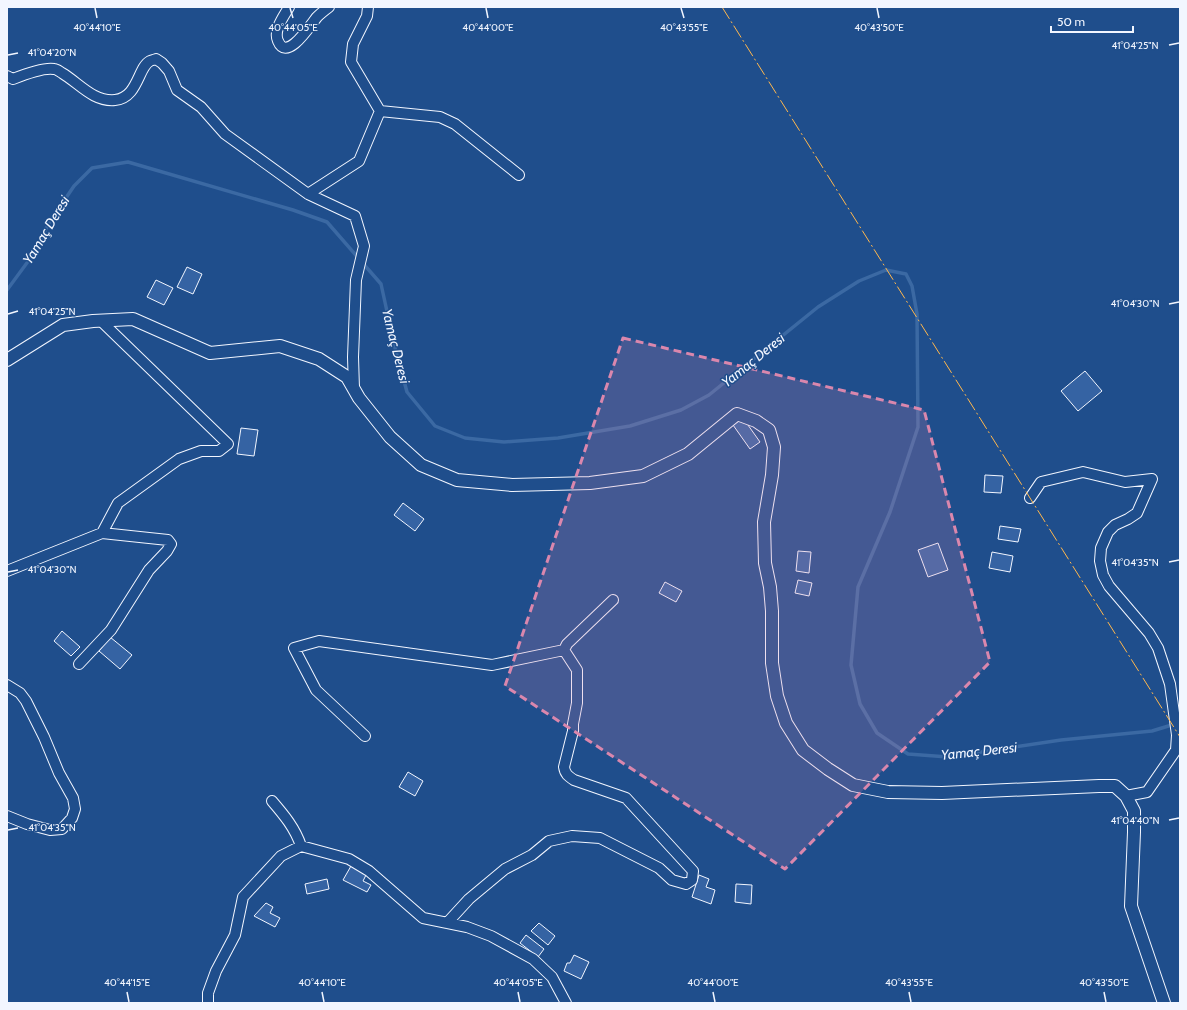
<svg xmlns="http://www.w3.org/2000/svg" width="1187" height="1010" viewBox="0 0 1187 1010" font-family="Cabin,sans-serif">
<rect width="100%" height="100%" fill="#1f4e8c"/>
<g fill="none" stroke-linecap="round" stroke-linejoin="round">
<path stroke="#3b69a3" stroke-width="3.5" d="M7 290 32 256 49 223 74 186 92 168 128 162 293 210 327 222 381 284 395 348 407 392 435 426 465 438 504 442 558 438 630 426 681 410 709 395 818 307 859 281 886 270 906 274 912 286 917 314 918 427 890 512 858 587 851 665 860 704 877 733 908 754 948 757 1061 740 1152 731 1175 724"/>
</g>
<path fill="#3563a3" stroke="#f2f6ff" d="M187 267 202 274 193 294 177 287Z
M156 280 173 288 164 305 147 297Z
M1085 371 1102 391 1078 411 1061 391Z
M743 418 760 442 750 449 733 425Z
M241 428 258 430 254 456 237 454Z
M985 475 1003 476 1001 493 984 492Z
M403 503 424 519 415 531 394 515Z
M1000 526 1021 529 1018 542 998 539Z
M938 543 948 570 928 577 918 550Z
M798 551 811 552 809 573 796 571Z
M992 552 1013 556 1010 572 989 568Z
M798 580 812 583 809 596 795 593Z
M665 582 682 591 676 602 659 593Z
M62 631 80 647 71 656 54 641Z
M110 637 132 655 120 669 99 651Z
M408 772 423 781 415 796 399 787Z
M351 866 367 873 363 881 371 885 367 892 343 880Z
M699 875 709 879 706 887 715 890 711 904 692 897Z
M327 879 329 889 307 894 305 884Z
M736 884 752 885 751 904 735 902Z
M266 903 273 907 270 913 280 918 275 927 254 916Z
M539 923 555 936 548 945 531 931Z
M526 935 544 949 538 957 520 943Z
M574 955 589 962 581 979 564 971 567 963H570Z"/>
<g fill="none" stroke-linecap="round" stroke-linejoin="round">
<defs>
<path id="minor" d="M289 7C284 16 273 30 278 41 287 63 311 24 317 17 321 13 325 10 329 7
M368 7 367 16 353 44 351 62 380 111
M7 76 13 79C23 75 43 67 54 69 57 69 60 72 62 73 79 83 93 102 115 100 138 98 138 67 150 61 152 60 154 60 156 59L162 63 169 71 177 90 201 107 225 134 308 194 355 216 364 246 356 280 353 357 354 389
M380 111 440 117 455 124 519 175
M308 194 359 161 380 111
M100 320 228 444 219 451H201L179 459 118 503 102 533
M1030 498 1041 482 1083 472 1125 482 1152 479 1137 513 1128 519 1115 525 1108 532 1101 548 1100 561 1103 575 1109 586 1149 633 1158 648 1170 684 1177 735 1176 750 1147 792 1126 796
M7 571 102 533 168 540 171 544 167 551 149 570 111 630 79 664
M564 650 567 644 613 600
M7 685 20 693 26 701 44 737 59 773 73 798 75 809 72 818 62 829 50 830 27 824 7 816
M365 736 316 690 294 648 319 641 492 665 564 650
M272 801C284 815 295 828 301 846
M447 923 469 899 505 869 532 855 549 841 572 836 600 838 659 868 672 880 686 884 692 880 693 871 626 798 574 780C568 776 565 774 564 767L573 731V724L577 703V670L564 650
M208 1003V993L216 971 235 935 243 897 281 856 301 846 349 859 369 871 423 918 467 927 491 936 533 959 552 977 566 1003"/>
<path id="tertiary" d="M7 360 63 325 93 321 133 319 210 353 280 346 319 359 347 377 359 398 390 437 421 465 457 480 512 485 590 483 643 476 688 454 737 414 756 421 769 430 774 447 772 475 764 522 765 563 770 587 772 611V663L777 696 786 723 803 750 828 769 853 785 888 792 942 793 1099 786H1115L1126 796 1134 811V832L1131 906 1164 1003"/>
</defs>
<use href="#minor" stroke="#f2f6ff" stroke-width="12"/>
<use href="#tertiary" stroke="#f2f6ff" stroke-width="14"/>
<use href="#minor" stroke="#1f4e8c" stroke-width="10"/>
<use href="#tertiary" stroke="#1f4e8c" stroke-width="12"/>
<path stroke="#ffb74d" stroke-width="1" stroke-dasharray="14 3 2 3" stroke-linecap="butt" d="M722 7 1180 737"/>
</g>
<path fill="#da87ad" fill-opacity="0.2" stroke="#da87ad" stroke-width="3" stroke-dasharray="8 5" stroke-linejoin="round" d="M623 338 924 410 990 662 785 869 505 686Z"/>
<path fill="none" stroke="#f2f6ff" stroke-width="1.5" d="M95 8 97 18M290 8 293 18M486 8 488 18M681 8 684 18M877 8 879 18M1169 45 1179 43M8 55 18 53M1169 304 1179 302M8 314 18 311M1169 562 1179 560M8 572 18 570M1169 820 1179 818M8 830 18 828M127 992 129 1002M322 992 324 1002M518 992 520 1002M713 992 715 1002M909 992 911 1002M1104 992 1106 1002"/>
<g text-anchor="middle" stroke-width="3" stroke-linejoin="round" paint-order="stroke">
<g font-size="14" font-style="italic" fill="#f2f6ff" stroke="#1f4e8c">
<text transform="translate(46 230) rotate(-59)" y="5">Yamaç Deresi</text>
<text transform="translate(396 346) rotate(76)" y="5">Yamaç Deresi</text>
<text transform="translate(753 360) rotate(-39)" y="5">Yamaç Deresi</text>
<text transform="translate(979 751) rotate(-6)" y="5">Yamaç Deresi</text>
</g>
</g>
<g font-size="10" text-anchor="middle" fill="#f2f6ff" stroke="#1f4e8c" stroke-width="3" stroke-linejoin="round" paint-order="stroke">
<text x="97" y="31">40°44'10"E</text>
<text x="293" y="31">40°44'05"E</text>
<text x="488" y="31">40°44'00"E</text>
<text x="684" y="31">40°43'55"E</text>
<text x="879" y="31">40°43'50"E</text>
<text x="1135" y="49">41°04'25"N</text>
<text x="52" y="56">41°04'20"N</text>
<text x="1135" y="307">41°04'30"N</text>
<text x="52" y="315">41°04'25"N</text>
<text x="1135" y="566">41°04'35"N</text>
<text x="52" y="573">41°04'30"N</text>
<text x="1135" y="824">41°04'40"N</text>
<text x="52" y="831">41°04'35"N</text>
<text x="127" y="986">40°44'15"E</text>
<text x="322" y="986">40°44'10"E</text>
<text x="518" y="986">40°44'05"E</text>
<text x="713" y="986">40°44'00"E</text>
<text x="909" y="986">40°43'55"E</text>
<text x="1104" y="986">40°43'50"E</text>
</g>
<rect width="1187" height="1010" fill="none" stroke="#f2f6ff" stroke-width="16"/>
<path d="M1051 26v6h82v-6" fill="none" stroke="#f2f6ff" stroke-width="2"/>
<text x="1057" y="26" font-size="12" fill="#f2f6ff" stroke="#1f4e8c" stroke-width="3" paint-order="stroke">50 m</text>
</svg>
